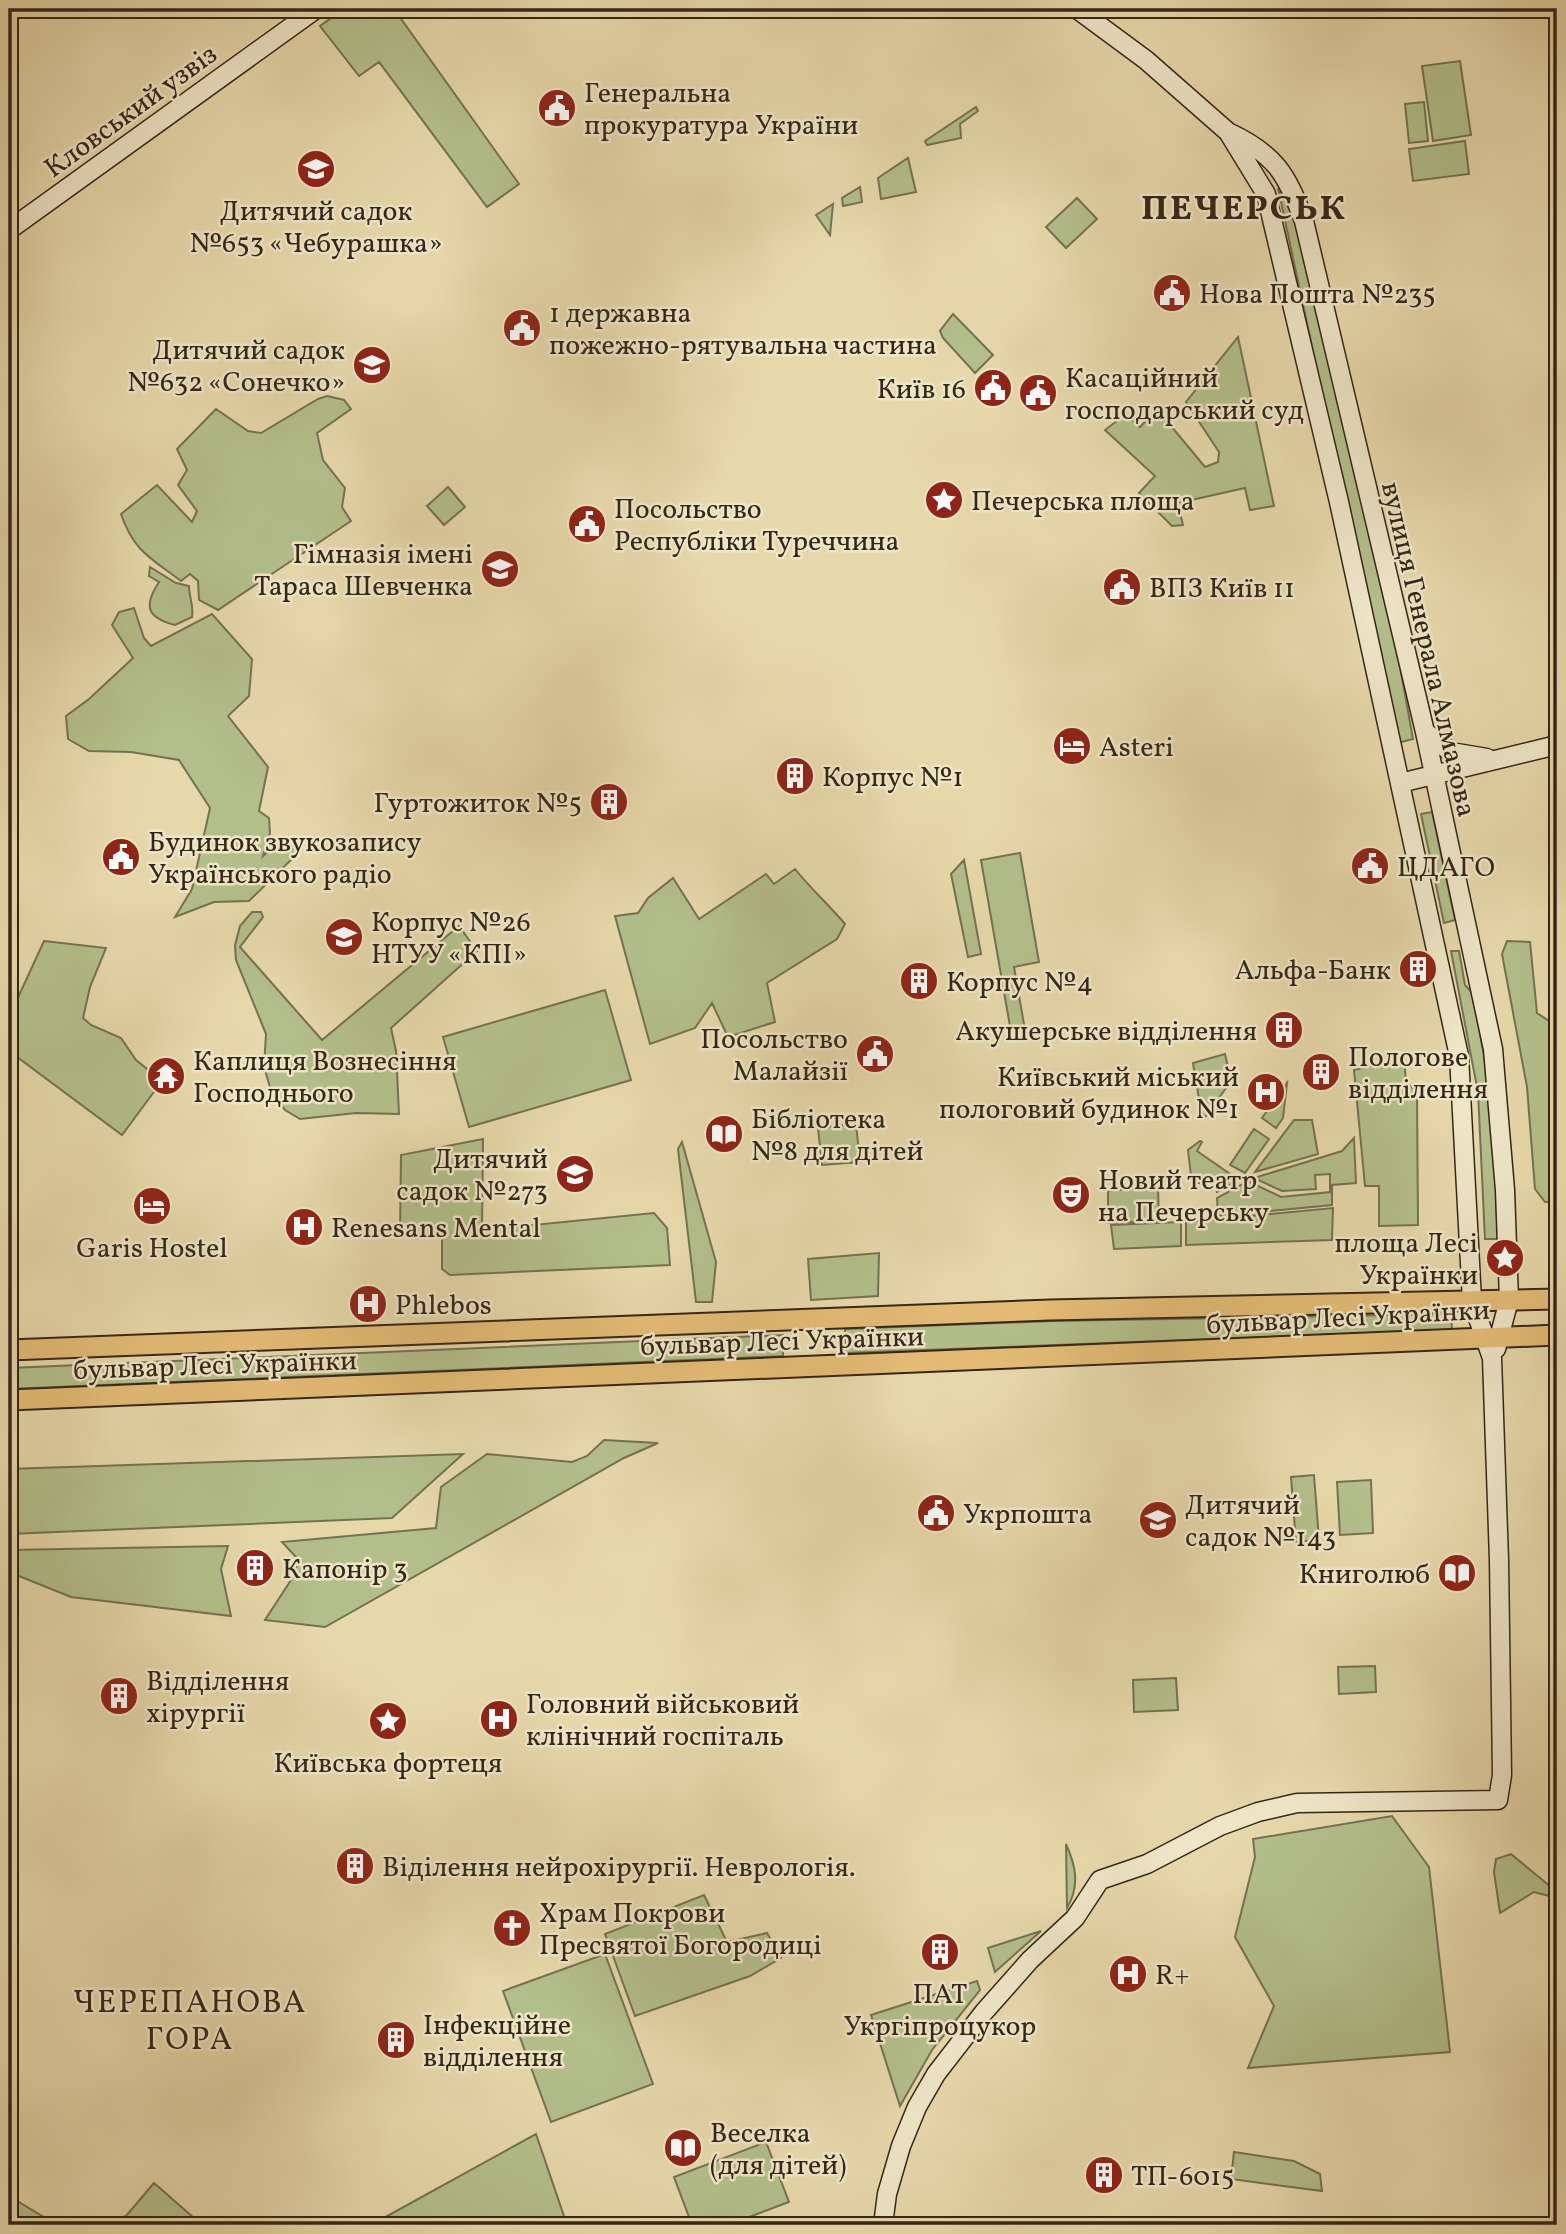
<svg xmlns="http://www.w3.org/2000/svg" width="1566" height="2234" viewBox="0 0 1566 2234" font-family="Vollkorn,serif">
<rect width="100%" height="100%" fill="#e7d8ab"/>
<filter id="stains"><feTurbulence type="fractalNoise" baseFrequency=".00286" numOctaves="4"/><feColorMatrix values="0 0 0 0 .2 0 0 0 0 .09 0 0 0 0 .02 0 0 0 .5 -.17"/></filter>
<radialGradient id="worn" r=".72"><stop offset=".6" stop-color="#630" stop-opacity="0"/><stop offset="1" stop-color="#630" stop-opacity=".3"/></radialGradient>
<path fill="#b3bf8b" stroke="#747252" stroke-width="2" d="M344 9H394L519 184 487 207 379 62 359 76 320 26Z
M1460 61 1471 135 1433 141 1422 66Z
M1424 102 1428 141 1409 143 1405 104Z
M976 107 978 111 960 124 961 138 927 145 925 141Z
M1465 141 1469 174 1413 181 1409 149Z
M908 158 916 192 881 199 878 178Z
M860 187 862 202 843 206 842 198Z
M1278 188 1294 214 1397 650 1413 739 1397 743Z
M1077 198 1097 219 1066 248 1046 227Z
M833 204 830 235 816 215Z
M953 314 993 355 975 373 943 338 940 331Z
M1238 337 1274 506 1250 510 1245 488 1178 503 1183 525 1172 526 1139 493 1155 476 1105 430 1126 414 1140 427 1157 409 1205 467 1218 462 1219 452 1186 402Z
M327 396 344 400 351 409 317 433 323 460 345 488 342 507 351 521 218 610 199 600 198 581 190 574 181 581C151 558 134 552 121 514L157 485 192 522 197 511 178 485 187 470 177 449 216 409 248 431 261 433 318 399Z
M448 487 465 507 444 525 427 506Z
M150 567 176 583 189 586C189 597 194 606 192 617L175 625C147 618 143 606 159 582L149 576Z
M134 608 144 638 151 646 212 614 252 659 249 696 228 716 268 767 259 811 269 818 270 833 263 856 284 837 298 853 249 901 214 902 175 917 192 889 210 808 179 760 131 752 89 751 68 739 66 716 89 699 133 658 112 625 119 612Z
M1432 812 1455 920 1444 923 1421 814Z
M1020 853 1039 962 1014 967 1025 1030 1011 1032 981 860Z
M964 860 981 954 968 957 951 874Z
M795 869C811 889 829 905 845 924L837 939 767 983 775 1022 728 1037 712 1003 695 1028 650 1044 615 916 638 913 648 898 673 878 699 919 766 874 774 884Z
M252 912H261L263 917 240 947 322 1040 459 926 477 951 391 1028 396 1051 399 1114 356 1113 300 1119 285 1110 272 1094 264 1067 266 1034 236 960 235 945 240 926Z
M44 941 106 948 90 987 83 1018 91 1025 121 1038 136 1060 162 1081 122 1135 9 1051V1017Z
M1507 941 1530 942 1537 1013 1549 1021 1557 1043V1202H1545L1535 1189 1527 1087 1502 954Z
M1451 951H1459L1465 985 1473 994 1492 1102 1498 1239H1485L1478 1092Z
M605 990 631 1080 469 1127 443 1037Z
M1225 1054 1231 1081 1206 1116 1202 1117 1193 1063Z
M1404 1058 1406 1082 1417 1092 1418 1225 1379 1226V1186H1365L1354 1070Z
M1287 1083 1283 1118 1276 1128 1262 1118Z
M1294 1120H1312L1318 1154 1255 1172Z
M856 1124 860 1162 822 1165 818 1128Z
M1254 1129 1269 1139 1245 1173 1230 1165Z
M1354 1138 1356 1183 1332 1185V1205L1218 1216 1217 1198 1248 1181 1281 1197 1330 1192V1174L1315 1175 1316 1189 1282 1191 1254 1178 1342 1151Z
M483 1139 482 1230 654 1213 667 1228 670 1265 450 1275 442 1269V1234H400L401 1155Z
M1200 1141 1202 1142 1197 1151 1236 1178 1241 1179 1217 1192 1215 1181 1192 1184 1188 1150Z
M682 1142 716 1262 712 1302H696L678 1149Z
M1158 1187 1159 1221 1108 1223V1191Z
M1333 1208 1332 1240 1186 1245V1222Z
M1181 1222V1246L1114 1249 1111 1225Z
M879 1253 878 1296 811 1300 808 1259Z
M1451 1314 1452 1330 845 1353V1329L1053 1321Z
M783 1335V1356L9 1389V1368Z
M604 1440 658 1443 624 1458 325 1627 265 1620 295 1574 297 1558 282 1542 436 1528 441 1487 487 1454 572 1462 587 1456Z
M463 1454 392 1518 9 1534V1469Z
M1314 1475 1319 1540 1296 1542 1291 1477Z
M1371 1480 1373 1533 1340 1535 1337 1482Z
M228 1546 221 1569 231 1616 71 1597 9 1572V1550Z
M1375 1666 1376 1692 1339 1694 1338 1667Z
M1176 1678 1178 1710 1134 1712 1133 1680Z
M1392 1816 1429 1867 1450 2052 1248 2068 1274 2006 1235 1937 1255 1857 1253 1839Z
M1066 1844C1076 1866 1080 1886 1067 1908Z
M1511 1854 1557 1892V1898L1534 1892 1500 1913 1494 1872 1496 1859Z
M704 1895 727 1942 767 1933 781 1958 750 1976 635 2016 605 1934Z
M1041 1931 995 1972 988 1948Z
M605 1954 653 2084 551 2122 503 1991Z
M977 1981 980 1990 932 2050 900 2106 871 2015Z
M536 2134 567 2225H371Z
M766 2142 789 2202 728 2225H692L674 2177Z
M1234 2152 1294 2161 1320 2174 1322 2191 1231 2179Z
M154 2183 202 2225H99L126 2216Z
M9 2196 57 2225H9Z"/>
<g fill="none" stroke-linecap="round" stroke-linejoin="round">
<defs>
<path id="secondary" d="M1228 132C1275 154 1287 174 1304 221L1425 732 1493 1049 1505 1190 1509 1300 1496 1349
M9 230 316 9
M1425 732 1451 752 1487 758
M1400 783 1557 745
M883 2225 887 2194 901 2146 917 2107 936 2074 984 2012 1030 1960 1075 1918 1100 1880 1147 1864 1220 1826 1258 1812 1297 1803 1498 1800 1502 1775 1499 1560 1492 1358 1472 1301 1459 1056 1339 502 1266 194 1228 132 1146 60 1077 9"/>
<path id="primary" d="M9 1350 1050 1310 1557 1299
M9 1400 1557 1335"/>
</defs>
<use href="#secondary" stroke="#352618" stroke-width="21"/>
<use href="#primary" stroke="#352618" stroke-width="23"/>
<use href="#secondary" stroke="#efe6c8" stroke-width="18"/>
<use href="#primary" stroke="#e4bc76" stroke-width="19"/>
</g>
<defs>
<symbol id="civic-disc" viewBox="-11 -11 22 22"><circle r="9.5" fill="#8f2418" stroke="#efe6c8"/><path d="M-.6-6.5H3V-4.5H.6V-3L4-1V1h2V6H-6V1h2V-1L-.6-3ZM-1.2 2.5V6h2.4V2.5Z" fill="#fff"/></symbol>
<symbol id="school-disc" viewBox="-11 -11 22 22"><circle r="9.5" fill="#8f2418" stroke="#efe6c8"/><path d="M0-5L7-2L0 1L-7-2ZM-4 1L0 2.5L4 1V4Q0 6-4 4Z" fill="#fff"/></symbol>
<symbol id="sight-disc" viewBox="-11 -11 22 22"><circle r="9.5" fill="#8f2418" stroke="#efe6c8"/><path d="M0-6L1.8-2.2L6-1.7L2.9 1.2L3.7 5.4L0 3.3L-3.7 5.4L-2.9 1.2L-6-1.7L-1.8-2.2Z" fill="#fff"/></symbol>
<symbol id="hotel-disc" viewBox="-11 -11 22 22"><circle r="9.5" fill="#8f2418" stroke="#efe6c8"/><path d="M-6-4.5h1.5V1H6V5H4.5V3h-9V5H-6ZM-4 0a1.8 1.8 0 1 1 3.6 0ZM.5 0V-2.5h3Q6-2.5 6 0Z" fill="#fff"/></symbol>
<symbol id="building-disc" viewBox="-11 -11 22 22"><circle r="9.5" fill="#8f2418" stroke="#efe6c8"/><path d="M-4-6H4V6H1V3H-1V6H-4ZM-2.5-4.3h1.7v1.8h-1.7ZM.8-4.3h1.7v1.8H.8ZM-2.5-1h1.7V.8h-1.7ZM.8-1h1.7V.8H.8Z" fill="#fff"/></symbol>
<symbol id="university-disc" viewBox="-11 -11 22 22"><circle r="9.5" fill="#8f2418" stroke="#efe6c8"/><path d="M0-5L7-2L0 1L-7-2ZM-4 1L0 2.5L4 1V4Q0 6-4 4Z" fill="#fff"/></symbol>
<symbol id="temple-disc" viewBox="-11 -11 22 22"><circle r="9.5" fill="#8f2418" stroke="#efe6c8"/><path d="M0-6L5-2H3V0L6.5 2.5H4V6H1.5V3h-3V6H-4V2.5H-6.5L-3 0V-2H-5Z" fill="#fff"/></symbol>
<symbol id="hospital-disc" viewBox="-11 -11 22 22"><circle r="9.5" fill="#8f2418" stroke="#efe6c8"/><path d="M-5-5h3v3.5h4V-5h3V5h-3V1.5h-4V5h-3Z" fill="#fff"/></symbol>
<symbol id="library-disc" viewBox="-11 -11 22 22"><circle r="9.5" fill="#8f2418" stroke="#efe6c8"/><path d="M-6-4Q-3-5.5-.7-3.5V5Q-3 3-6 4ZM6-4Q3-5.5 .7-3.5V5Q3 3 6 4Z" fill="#fff"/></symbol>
<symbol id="theatre-disc" viewBox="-11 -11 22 22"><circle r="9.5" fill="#8f2418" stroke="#efe6c8"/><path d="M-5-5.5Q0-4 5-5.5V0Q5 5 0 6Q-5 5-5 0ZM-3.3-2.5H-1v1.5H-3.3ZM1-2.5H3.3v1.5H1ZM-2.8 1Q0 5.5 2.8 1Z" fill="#fff"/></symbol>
<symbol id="church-disc" viewBox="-11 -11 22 22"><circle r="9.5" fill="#8f2418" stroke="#efe6c8"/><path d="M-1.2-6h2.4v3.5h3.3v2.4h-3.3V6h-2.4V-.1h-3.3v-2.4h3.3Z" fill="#fff"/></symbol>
</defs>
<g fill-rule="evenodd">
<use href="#civic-disc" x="535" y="86" width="44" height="44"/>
<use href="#school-disc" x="294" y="147" width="44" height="44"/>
<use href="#civic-disc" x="1150" y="271" width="44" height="44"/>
<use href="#civic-disc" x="500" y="306" width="44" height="44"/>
<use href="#school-disc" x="350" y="343" width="44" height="44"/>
<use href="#civic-disc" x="971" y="366" width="44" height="44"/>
<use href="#civic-disc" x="1016" y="371" width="44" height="44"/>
<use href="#sight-disc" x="922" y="478" width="44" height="44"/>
<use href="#civic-disc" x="565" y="502" width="44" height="44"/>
<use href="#school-disc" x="478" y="547" width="44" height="44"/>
<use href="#civic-disc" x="1100" y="565" width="44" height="44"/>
<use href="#hotel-disc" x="1050" y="724" width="44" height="44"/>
<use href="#building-disc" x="773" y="754" width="44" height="44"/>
<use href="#building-disc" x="587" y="780" width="44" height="44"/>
<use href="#civic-disc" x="99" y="835" width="44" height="44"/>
<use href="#civic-disc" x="1348" y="844" width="44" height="44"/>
<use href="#university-disc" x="322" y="915" width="44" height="44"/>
<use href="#building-disc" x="1396" y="947" width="44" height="44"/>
<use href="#building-disc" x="897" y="959" width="44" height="44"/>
<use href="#building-disc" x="1262" y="1008" width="44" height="44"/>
<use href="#civic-disc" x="853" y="1032" width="44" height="44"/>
<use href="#building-disc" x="1299" y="1050" width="44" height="44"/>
<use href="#temple-disc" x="144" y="1054" width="44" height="44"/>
<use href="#hospital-disc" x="1244" y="1070" width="44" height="44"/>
<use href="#library-disc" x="702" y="1112" width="44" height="44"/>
<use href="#school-disc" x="553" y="1152" width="44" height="44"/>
<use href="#theatre-disc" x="1049" y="1173" width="44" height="44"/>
<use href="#hotel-disc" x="130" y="1184" width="44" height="44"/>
<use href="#hospital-disc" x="282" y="1205" width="44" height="44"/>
<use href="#sight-disc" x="1483" y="1236" width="44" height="44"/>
<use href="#hospital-disc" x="346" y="1282" width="44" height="44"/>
<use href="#civic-disc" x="914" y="1491" width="44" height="44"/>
<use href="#school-disc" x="1136" y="1498" width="44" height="44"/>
<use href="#building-disc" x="233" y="1546" width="44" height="44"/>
<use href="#library-disc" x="1435" y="1551" width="44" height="44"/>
<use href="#building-disc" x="97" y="1674" width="44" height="44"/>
<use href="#hospital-disc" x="477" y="1697" width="44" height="44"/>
<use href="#sight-disc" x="366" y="1699" width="44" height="44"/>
<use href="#building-disc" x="333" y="1844" width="44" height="44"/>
<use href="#church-disc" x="490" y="1906" width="44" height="44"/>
<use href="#building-disc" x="918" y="1930" width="44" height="44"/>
<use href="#hospital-disc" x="1106" y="1952" width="44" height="44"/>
<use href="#building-disc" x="374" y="2018" width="44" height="44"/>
<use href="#library-disc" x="661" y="2126" width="44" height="44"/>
<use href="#building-disc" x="1082" y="2153" width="44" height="44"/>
</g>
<g text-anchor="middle" stroke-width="5" stroke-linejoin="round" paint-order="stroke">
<g font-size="28" fill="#352618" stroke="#efe6c8" text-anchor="start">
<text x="584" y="102">Генеральна<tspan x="584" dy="32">прокуратура України</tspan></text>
<text x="316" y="220" text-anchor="middle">Дитячий садок<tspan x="316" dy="32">№653 «Чебурашка»</tspan></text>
<text x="1199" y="303">Нова Пошта №235</text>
<text x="549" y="322">1 державна<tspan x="549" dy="32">пожежно-рятувальна частина</tspan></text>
<text x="345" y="359" text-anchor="end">Дитячий садок<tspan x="345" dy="32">№632 «Сонечко»</tspan></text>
<text x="1065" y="387">Касаційний<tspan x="1065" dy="32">господарський суд</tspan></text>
<text x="966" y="398" text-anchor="end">Київ 16</text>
<text x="971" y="510">Печерська площа</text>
<text x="614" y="518">Посольство<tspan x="614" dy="32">Республіки Туреччина</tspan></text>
<text x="473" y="563" text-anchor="end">Гімназія імені<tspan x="473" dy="32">Тараса Шевченка</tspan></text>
<text x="1149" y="597">ВПЗ Київ 11</text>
<text x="1099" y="756">Asteri</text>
<text x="822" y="786">Корпус №1</text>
<text x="582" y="812" text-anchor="end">Гуртожиток №5</text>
<text x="148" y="851">Будинок звукозапису<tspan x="148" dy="32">Українського радіо</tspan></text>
<text x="1397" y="876">ЦДАГО</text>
<text x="371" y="931">Корпус №26<tspan x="371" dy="32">НТУУ «КПІ»</tspan></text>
<text x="1391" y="979" text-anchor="end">Альфа-Банк</text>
<text x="946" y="991">Корпус №4</text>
<text x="1257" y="1040" text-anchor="end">Акушерське відділення</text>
<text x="848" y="1048" text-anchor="end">Посольство<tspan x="848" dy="32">Малайзії</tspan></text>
<text x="1348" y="1066">Пологове<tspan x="1348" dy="32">відділення</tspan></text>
<text x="193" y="1070">Каплиця Вознесіння<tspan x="193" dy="32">Господнього</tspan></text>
<text x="1239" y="1086" text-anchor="end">Київський міський<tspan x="1239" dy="32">пологовий будинок №1</tspan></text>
<text x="751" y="1128">Бібліотека<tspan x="751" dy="32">№8 для дітей</tspan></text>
<text x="548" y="1168" text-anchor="end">Дитячий<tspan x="548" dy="32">садок №273</tspan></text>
<text x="1098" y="1189">Новий театр<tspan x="1098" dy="32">на Печерську</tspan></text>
<text x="331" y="1237">Renesans Mental</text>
<text x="1478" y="1252" text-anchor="end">площа Лесі<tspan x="1478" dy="32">Українки</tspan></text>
<text x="152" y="1257" text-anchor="middle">Garis Hostel</text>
<text x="395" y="1314">Phlebos</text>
<text x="1185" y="1514">Дитячий<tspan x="1185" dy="32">садок №143</tspan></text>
<text x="963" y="1523">Укрпошта</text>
<text x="282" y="1578">Капонір 3</text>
<text x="1430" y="1583" text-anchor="end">Книголюб</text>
<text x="146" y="1690">Відділення<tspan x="146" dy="32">хірургії</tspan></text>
<text x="526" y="1713">Головний військовий<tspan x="526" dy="32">клінічний госпіталь</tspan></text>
<text x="388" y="1772" text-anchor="middle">Київська фортеця</text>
<text x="382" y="1876">Віділення нейрохірургії. Неврологія.</text>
<text x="539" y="1922">Храм Покрови<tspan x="539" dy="32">Пресвятої Богородиці</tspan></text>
<text x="1155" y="1984">R+</text>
<text x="940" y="2003" text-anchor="middle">ПАТ<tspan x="940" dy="32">Укргіпроцукор</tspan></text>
<text x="423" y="2034">Інфекційне<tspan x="423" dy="32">відділення</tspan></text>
<text x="710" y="2142">Веселка<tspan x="710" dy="32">(для дітей)</tspan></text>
<text x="1131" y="2185">ТП-6015</text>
</g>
<g font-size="28" fill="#352618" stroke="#efe6c8">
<text transform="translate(130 110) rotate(-36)" y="10">Кловський узвіз</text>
<text transform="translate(1430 649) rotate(77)" y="10">вулиця Генерала Алмазова</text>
<text transform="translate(1348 1316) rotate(-3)" y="10">бульвар Лесі Українки</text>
<text transform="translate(782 1340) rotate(-2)" y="10">бульвар Лесі Українки</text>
<text transform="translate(215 1364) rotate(-2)" y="10">бульвар Лесі Українки</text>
</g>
<g font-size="32" letter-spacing="2" fill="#352618" stroke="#efe6c8">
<text x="190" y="2012">ЧЕРЕПАНОВА<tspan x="190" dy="37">ГОРА</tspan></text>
</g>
<g font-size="35" font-weight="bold" letter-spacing="2" fill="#352618" stroke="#efe6c8">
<text x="1244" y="219">ПЕЧЕРСЬК</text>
</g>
</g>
<rect width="1566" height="2234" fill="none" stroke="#e7d8ab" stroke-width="35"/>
<rect x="10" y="10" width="1545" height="2213" fill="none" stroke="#352618" stroke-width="3.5"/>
<rect x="18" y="18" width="1531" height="2199" fill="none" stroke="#352618" stroke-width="2"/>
<rect width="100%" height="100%" filter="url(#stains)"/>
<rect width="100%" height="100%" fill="url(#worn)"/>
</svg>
